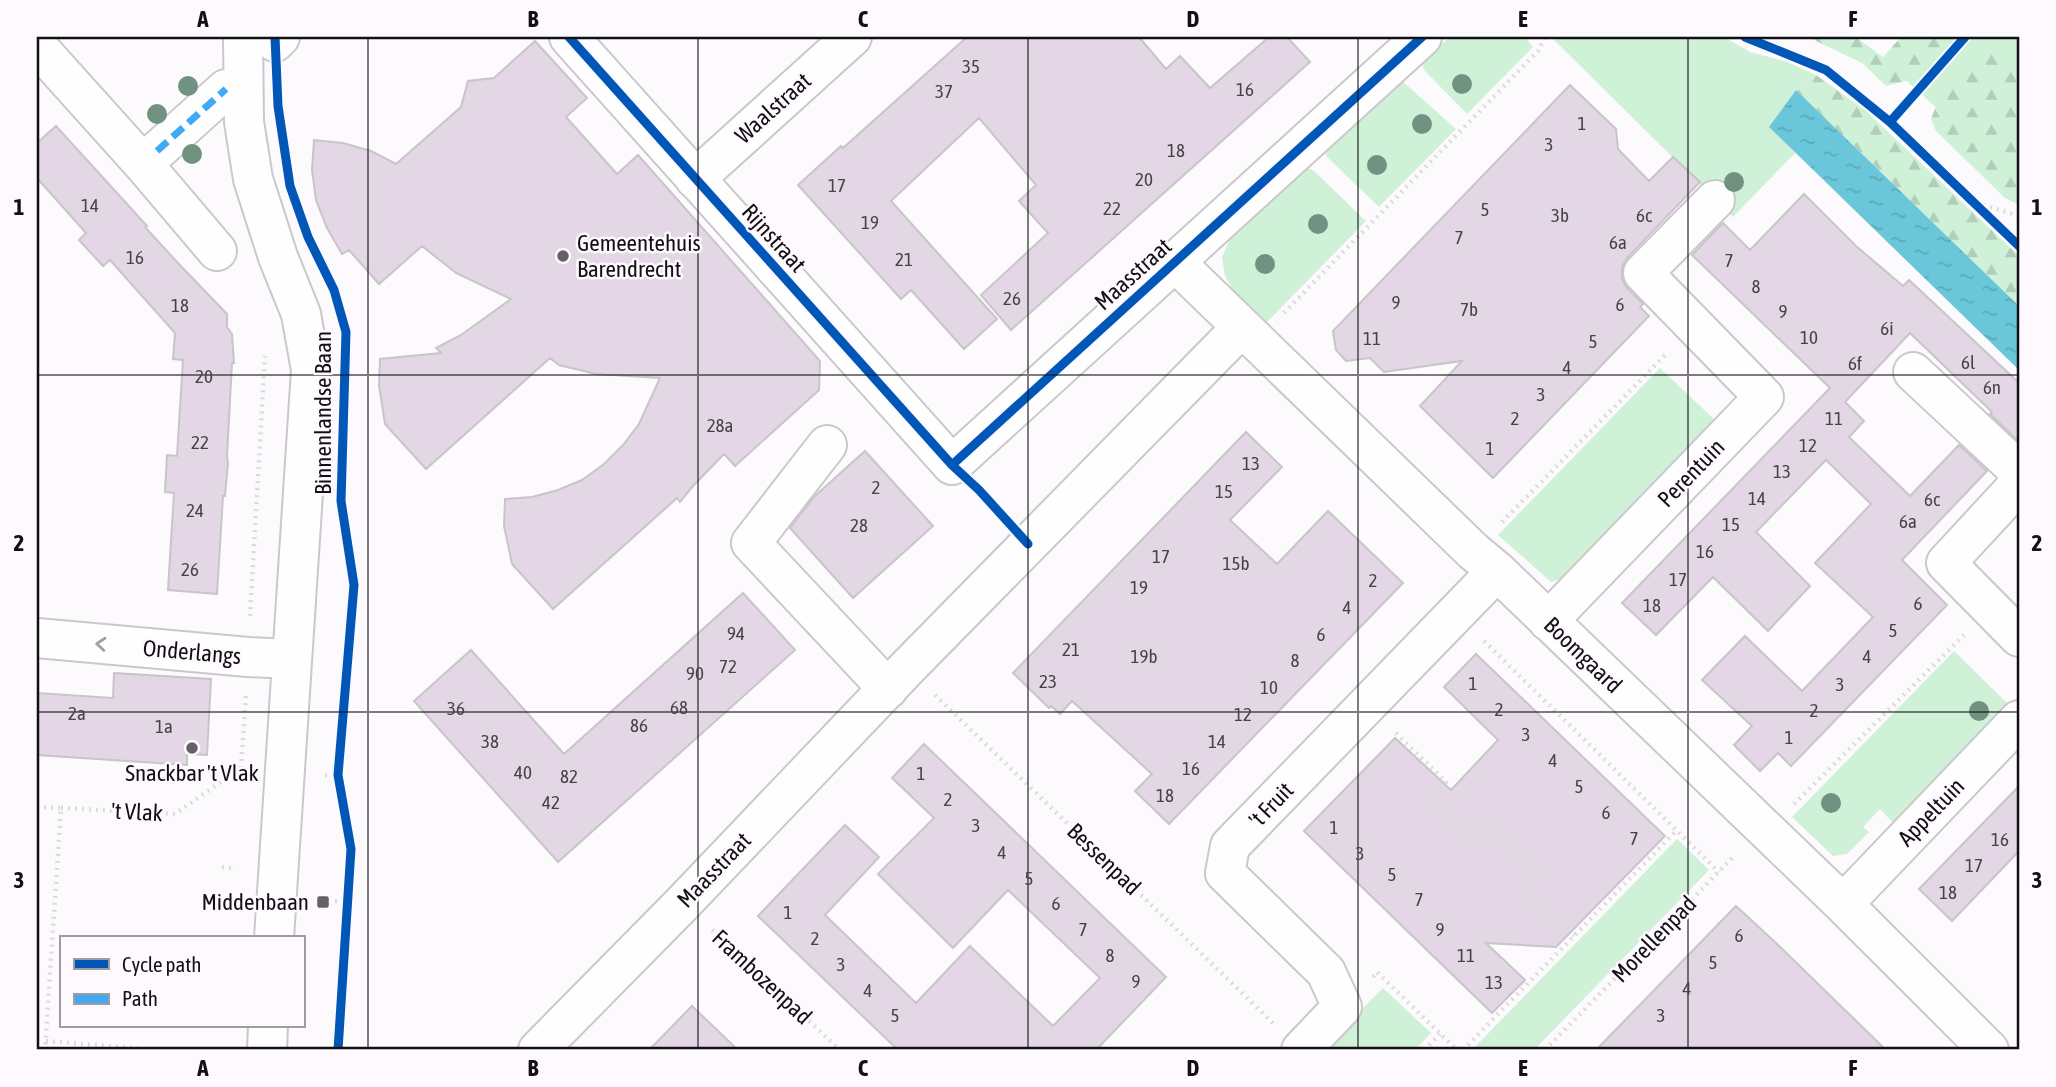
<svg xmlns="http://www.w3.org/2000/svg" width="2056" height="1087" viewBox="0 0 2056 1087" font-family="'Asap Condensed',sans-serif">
<defs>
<pattern id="forest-firs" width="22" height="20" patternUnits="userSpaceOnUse" patternTransform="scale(1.75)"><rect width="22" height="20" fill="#cff1d7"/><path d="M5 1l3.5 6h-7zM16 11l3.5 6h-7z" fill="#b1ceb8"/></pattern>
<pattern id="water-ripples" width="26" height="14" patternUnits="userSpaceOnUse" patternTransform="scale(1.75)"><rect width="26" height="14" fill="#6ac6d9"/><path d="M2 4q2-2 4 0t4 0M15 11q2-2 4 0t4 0" fill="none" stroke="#5ba9b9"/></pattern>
</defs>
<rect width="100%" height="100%" fill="#fcfafd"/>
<path fill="#cff1d7" d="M1450 37H1525L1533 47 1467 114 1424 70 1422 61Z
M1551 37H1724L1750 52 1785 61 1816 75 1796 90 1770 127 1795 153 1733 217Z
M1924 37H2019V182L1899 74Z
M1401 80 1456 129 1379 207 1327 157 1322 148Z
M1304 166 1314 171 1366 221 1265 324 1234 292 1225 276 1222 257 1235 228Z
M1660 368 1717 422 1567 577 1551 582 1498 535Z
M1954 651 2010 706 1895 825 1880 809 1863 827 1869 832 1847 854 1833 856 1792 817Z
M1677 839 1709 870 1534 1050H1478L1475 1047Z
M1383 988 1431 1033 1415 1050H1321Z"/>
<path fill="url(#forest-firs)" d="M1808 37H1859L1857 38 1883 57 1901 37H1953L1917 78 1886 86 1862 63Z
M1987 47 2019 76V205L2005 198 1936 131 1931 119 1939 99Z
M1816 75 1865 110 2019 256V306L1796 90Z"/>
<path fill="url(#water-ripples)" d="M1796 90 2019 306V370L1769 127Z"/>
<path fill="#e3d7e6" stroke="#c8c5c8" stroke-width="2" d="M967 37H1139L1166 69 1180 56 1210 88 1269 37H1287L1310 62 1011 330 981 295 1048 233 1019 201 1036 185 979 118 891 201 997 319 964 349 911 290 901 299 798 185 841 146 843 148Z
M535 41 587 98 566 117 617 174 638 155 820 361 819 390 735 466 724 454 693 486 680 502 677 498 553 609 512 564 504 526 505 499 532 497 558 490 582 480 604 464 623 445 639 424 660 378 596 374 559 365 550 358 426 469 385 424 379 386 380 359 441 353 436 348 461 335 511 299 456 273 422 246 379 284 349 250 342 254 327 228 316 200 312 170 314 140 343 143 371 151 396 164 461 107 468 81 494 78Z
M1570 85 1616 129 1618 149 1649 181 1673 157 1700 182 1627 258 1622 267V279L1627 288 1643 304 1640 307 1649 316 1493 478 1420 406 1462 361 1384 372 1370 358 1346 361 1336 350 1333 331Z
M56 126 147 226 145 227 177 262 227 314V327L232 334 234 363H232L227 456 228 463 225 496H223L217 594 168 590 174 493 165 492 167 455 177 456 183 360 173 359 175 333 110 260 103 266 79 240 86 233 37 178V143Z
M1804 194 1856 246 1903 286 1909 280 2019 383V438L2016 439 1990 414 1992 412 1910 333 1845 402 1864 421 1849 437 1910 496 1959 445 1987 471 1902 560 1947 605 1791 766 1778 753 1760 771 1734 745 1752 726 1702 680 1745 636 1802 691 1873 617 1815 563 1871 504 1826 460 1756 532 1810 586 1768 631 1713 577 1656 635 1622 603 1830 388 1692 255 1723 223 1750 250Z
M1246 432 1282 467 1230 520 1277 564 1328 511 1403 583 1169 824 1135 791 1152 774 1072 701 1060 714 1051 706 1049 708 1013 673Z
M865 451 933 526 853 598 790 528 815 496Z
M743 593 795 650 558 862 414 701 471 650 564 754Z
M1476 654 1665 836 1556 947 1486 943 1525 980 1492 1013 1304 831 1395 738 1451 790 1498 740 1444 687Z
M114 673 211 679 207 755 187 754V765L37 755V693L113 698Z
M924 744 1166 977 1096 1050H898L758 916 845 825 879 857 825 915 916 1003 970 946 1053 1026 1100 978 1008 890 953 948 878 874 934 818 892 778Z
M2019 786V851L1952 921 1919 889Z
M1736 906 1776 943 1886 1050H1596Z
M692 1006 738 1050H649Z"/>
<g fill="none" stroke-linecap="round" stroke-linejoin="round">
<defs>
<path id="minor" d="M243 37 244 122 253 179 278 257 301 314 311 370 274 938
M569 37 952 465 1422 37
M275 42 280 37
M37 46 144 165 217 251
M157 151 226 89
M695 179 852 37
M1175 262 1473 551 1497 571 1843 904 1989 1050
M1913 372 2019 471
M827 445 751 543 888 689
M2019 484 1946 563 2019 637
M1548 621 1764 397 1643 273 1715 200
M37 638 248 657 291 659
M1843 904 2019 720
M267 1050 268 1026
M538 1050 683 903 907 668 1242 327
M1301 1050 1342 1007 1326 972 1225 873 1230 846 1497 571"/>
</defs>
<use href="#minor" stroke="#cbc8cc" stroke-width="42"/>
<path stroke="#dcdbdc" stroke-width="4.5" stroke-dasharray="2 5" stroke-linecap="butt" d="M1970 201 2019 216
M1284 313 1538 51 1545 37
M1502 522 1667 353
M250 616 265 356
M1484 641 1719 872
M935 695 1273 1023
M1396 733 1446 782 1431 798 1476 842 1493 825 1536 868 1520 884 1574 936
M241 768 246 695
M325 775H338
M1794 804 1964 635
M37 807 61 808 45 1050
M61 808 175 814 241 768
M222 867 236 869
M321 900 348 902
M712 930 840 1050
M1373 977 1377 972 1457 1050
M46 1041 158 1050
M1424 1050 1440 1034
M1463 1050 1677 830
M1545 1050 1735 855"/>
<use href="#minor" stroke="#fffeff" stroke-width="38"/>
<path stroke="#3fa9f5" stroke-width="7" stroke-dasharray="14 7" stroke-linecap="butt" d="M157 151 226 89"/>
<defs>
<path id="cycleway" d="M275 37 278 106 290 186 308 237 334 290 346 332 341 501 354 585 338 775 351 849 338 1050
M569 37 952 465 979 490 1028 544
M1745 37 1826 70 1890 122 2019 246
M1890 122 1965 37
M952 465 1422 37"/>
</defs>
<use href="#cycleway" stroke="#fdf9fe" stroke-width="13"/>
<use href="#cycleway" stroke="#0057b8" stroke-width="9"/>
</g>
<g fill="#719280">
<circle cx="1462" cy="84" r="10"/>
<circle cx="188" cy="86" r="10"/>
<circle cx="157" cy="114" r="10"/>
<circle cx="1422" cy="124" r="10"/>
<circle cx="192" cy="154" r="10"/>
<circle cx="1377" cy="165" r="10"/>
<circle cx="1734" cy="182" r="10"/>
<circle cx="1318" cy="224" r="10"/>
<circle cx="1265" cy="264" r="10"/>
<circle cx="1979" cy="711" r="10"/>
<circle cx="1831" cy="803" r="10"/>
</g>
<defs><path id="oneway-chevron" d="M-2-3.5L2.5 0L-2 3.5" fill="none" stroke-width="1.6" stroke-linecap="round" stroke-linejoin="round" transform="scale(1.75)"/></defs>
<use stroke="#a19fa1" href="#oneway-chevron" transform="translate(101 644) rotate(-175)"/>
<path fill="none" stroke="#131014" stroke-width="2" stroke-opacity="0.55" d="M368 37V1050M698 37V1050M1028 37V1050M1358 37V1050M1688 37V1050M37 375H2019M37 712H2019"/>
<g fill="#656266" stroke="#fdf9fe" stroke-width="2.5">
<circle cx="563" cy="256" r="7"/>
<circle cx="192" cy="748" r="7"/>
<rect x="316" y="895" width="14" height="14" rx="3.5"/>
</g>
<g text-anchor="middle" stroke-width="5" stroke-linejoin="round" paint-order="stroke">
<g font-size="19" fill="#474248">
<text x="971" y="73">35</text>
<text x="1245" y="96">16</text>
<text x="944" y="98">37</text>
<text x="1582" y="130">1</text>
<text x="1549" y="151">3</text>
<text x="1176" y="157">18</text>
<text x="1144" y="186">20</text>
<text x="837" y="192">17</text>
<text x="90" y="212">14</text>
<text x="1112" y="215">22</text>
<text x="1485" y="216">5</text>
<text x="1560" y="222">3b</text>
<text x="1644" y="222">6c</text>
<text x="870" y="229">19</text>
<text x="1459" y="244">7</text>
<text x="1618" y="249">6a</text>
<text x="135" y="264">16</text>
<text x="904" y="266">21</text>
<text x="1729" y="267">7</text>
<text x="1756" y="293">8</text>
<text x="1012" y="305">26</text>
<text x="1396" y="309">9</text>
<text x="1620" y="311">6</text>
<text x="180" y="312">18</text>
<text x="1469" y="316">7b</text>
<text x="1783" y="318">9</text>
<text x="1887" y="335">6i</text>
<text x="1809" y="344">10</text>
<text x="1372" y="345">11</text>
<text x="1593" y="348">5</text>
<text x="1968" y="369">6l</text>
<text x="1855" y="370">6f</text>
<text x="1567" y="374">4</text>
<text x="204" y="383">20</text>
<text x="1992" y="394">6n</text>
<text x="1541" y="401">3</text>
<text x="1515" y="425">2</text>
<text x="1834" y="425">11</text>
<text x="720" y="432">28a</text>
<text x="200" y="449">22</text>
<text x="1808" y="452">12</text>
<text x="1490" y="455">1</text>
<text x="1251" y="470">13</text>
<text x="1782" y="478">13</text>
<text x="876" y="494">2</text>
<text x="1224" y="498">15</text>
<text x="1757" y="505">14</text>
<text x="1932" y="506">6c</text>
<text x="195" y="517">24</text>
<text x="1908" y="528">6a</text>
<text x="1731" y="531">15</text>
<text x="859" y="532">28</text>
<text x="1705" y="558">16</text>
<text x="1161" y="563">17</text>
<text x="1236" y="570">15b</text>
<text x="190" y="576">26</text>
<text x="1678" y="586">17</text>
<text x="1373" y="587">2</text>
<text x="1139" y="594">19</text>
<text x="1918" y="610">6</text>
<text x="1652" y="612">18</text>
<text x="1347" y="614">4</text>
<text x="1893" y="637">5</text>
<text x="736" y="640">94</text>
<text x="1321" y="641">6</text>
<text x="1071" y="656">21</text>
<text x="1144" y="663">19b</text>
<text x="1867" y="663">4</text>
<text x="1295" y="667">8</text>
<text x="728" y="673">72</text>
<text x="695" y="680">90</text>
<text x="1048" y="688">23</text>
<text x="1473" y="690">1</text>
<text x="1840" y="691">3</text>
<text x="1269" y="694">10</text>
<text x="679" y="714">68</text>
<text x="456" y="715">36</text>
<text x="1499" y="716">2</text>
<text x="1814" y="717">2</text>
<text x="77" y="720">2a</text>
<text x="1243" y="721">12</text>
<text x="639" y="732">86</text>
<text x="164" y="733">1a</text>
<text x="1526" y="741">3</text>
<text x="1789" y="744">1</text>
<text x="490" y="748">38</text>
<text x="1217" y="748">14</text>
<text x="1553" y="767">4</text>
<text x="1191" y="775">16</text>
<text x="523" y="779">40</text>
<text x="921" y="780">1</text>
<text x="569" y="783">82</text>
<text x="1579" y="793">5</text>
<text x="1165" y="802">18</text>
<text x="948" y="806">2</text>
<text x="551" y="809">42</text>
<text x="1606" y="819">6</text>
<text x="976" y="832">3</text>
<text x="1334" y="834">1</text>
<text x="1634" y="845">7</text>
<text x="2000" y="846">16</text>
<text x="1002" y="859">4</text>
<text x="1360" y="860">3</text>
<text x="1974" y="872">17</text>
<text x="1392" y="881">5</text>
<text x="1029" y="885">5</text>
<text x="1948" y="899">18</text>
<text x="1419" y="906">7</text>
<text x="1056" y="910">6</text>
<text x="788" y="919">1</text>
<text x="1083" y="936">7</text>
<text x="1440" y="936">9</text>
<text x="1739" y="942">6</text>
<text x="815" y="945">2</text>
<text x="1110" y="962">8</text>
<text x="1466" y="962">11</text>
<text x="1713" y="969">5</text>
<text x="841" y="971">3</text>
<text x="1136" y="988">9</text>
<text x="1494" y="989">13</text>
<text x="1687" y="995">4</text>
<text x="868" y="997">4</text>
<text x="895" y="1022">5</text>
<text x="1661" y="1022">3</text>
</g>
<g font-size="23" fill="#131014" stroke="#fdf9fe">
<text transform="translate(773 108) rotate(-42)" y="8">Waalstraat</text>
<text transform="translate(774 238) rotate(48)" y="8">Rijnstraat</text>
<text transform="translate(1133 274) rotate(-42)" y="8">Maasstraat</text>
<text transform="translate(323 413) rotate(-90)" y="8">Binnenlandse Baan</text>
<text transform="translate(1691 473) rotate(-46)" y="8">Perentuin</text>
<text transform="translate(192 652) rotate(5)" y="8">Onderlangs</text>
<text transform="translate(1583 655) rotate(44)" y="8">Boomgaard</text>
<text transform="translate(1271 805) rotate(-46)" y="8">'t Fruit</text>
<text transform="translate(137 812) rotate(3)" y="8">'t Vlak</text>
<text transform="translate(1931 812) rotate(-46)" y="8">Appeltuin</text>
<text transform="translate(1104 859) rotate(44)" y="8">Bessenpad</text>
<text transform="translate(714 870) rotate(-46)" y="8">Maasstraat</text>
<text transform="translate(1654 939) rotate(-46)" y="8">Morellenpad</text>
<text transform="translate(762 977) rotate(43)" y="8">Frambozenpad</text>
</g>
<g font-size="23" fill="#131014" stroke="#fdf9fe" text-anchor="start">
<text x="577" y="251">Gemeentehuis<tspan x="577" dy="26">Barendrecht</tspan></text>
<text x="192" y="781" text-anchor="middle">Snackbar 't Vlak</text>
<text x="309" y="910" text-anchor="end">Middenbaan</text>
</g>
</g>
<rect width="2056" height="1087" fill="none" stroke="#fdf9fe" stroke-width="77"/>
<rect x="60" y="936" width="245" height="91" fill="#fdf9fe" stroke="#9f9ca0" stroke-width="2"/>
<rect x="74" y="959" width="35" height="10" fill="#0057b8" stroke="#9f9ca0" stroke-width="2"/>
<text x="122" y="972" font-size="21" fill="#131014">Cycle path</text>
<rect x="74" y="994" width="35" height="10" fill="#3fa9f5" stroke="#9f9ca0" stroke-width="2"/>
<text x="122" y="1006" font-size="21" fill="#131014">Path</text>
<rect x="38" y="38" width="1980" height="1010" fill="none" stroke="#131014" stroke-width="2.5"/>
<g font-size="23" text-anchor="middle" font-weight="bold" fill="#131014">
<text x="203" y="27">A</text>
<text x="533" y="27">B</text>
<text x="863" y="27">C</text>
<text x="1193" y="27">D</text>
<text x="1523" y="27">E</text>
<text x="1853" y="27">F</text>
<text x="19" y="215">1</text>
<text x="2037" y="215">1</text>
<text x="19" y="551">2</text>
<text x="2037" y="551">2</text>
<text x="19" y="888">3</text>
<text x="2037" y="888">3</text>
<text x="203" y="1076">A</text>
<text x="533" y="1076">B</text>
<text x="863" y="1076">C</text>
<text x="1193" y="1076">D</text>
<text x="1523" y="1076">E</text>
<text x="1853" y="1076">F</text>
</g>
</svg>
